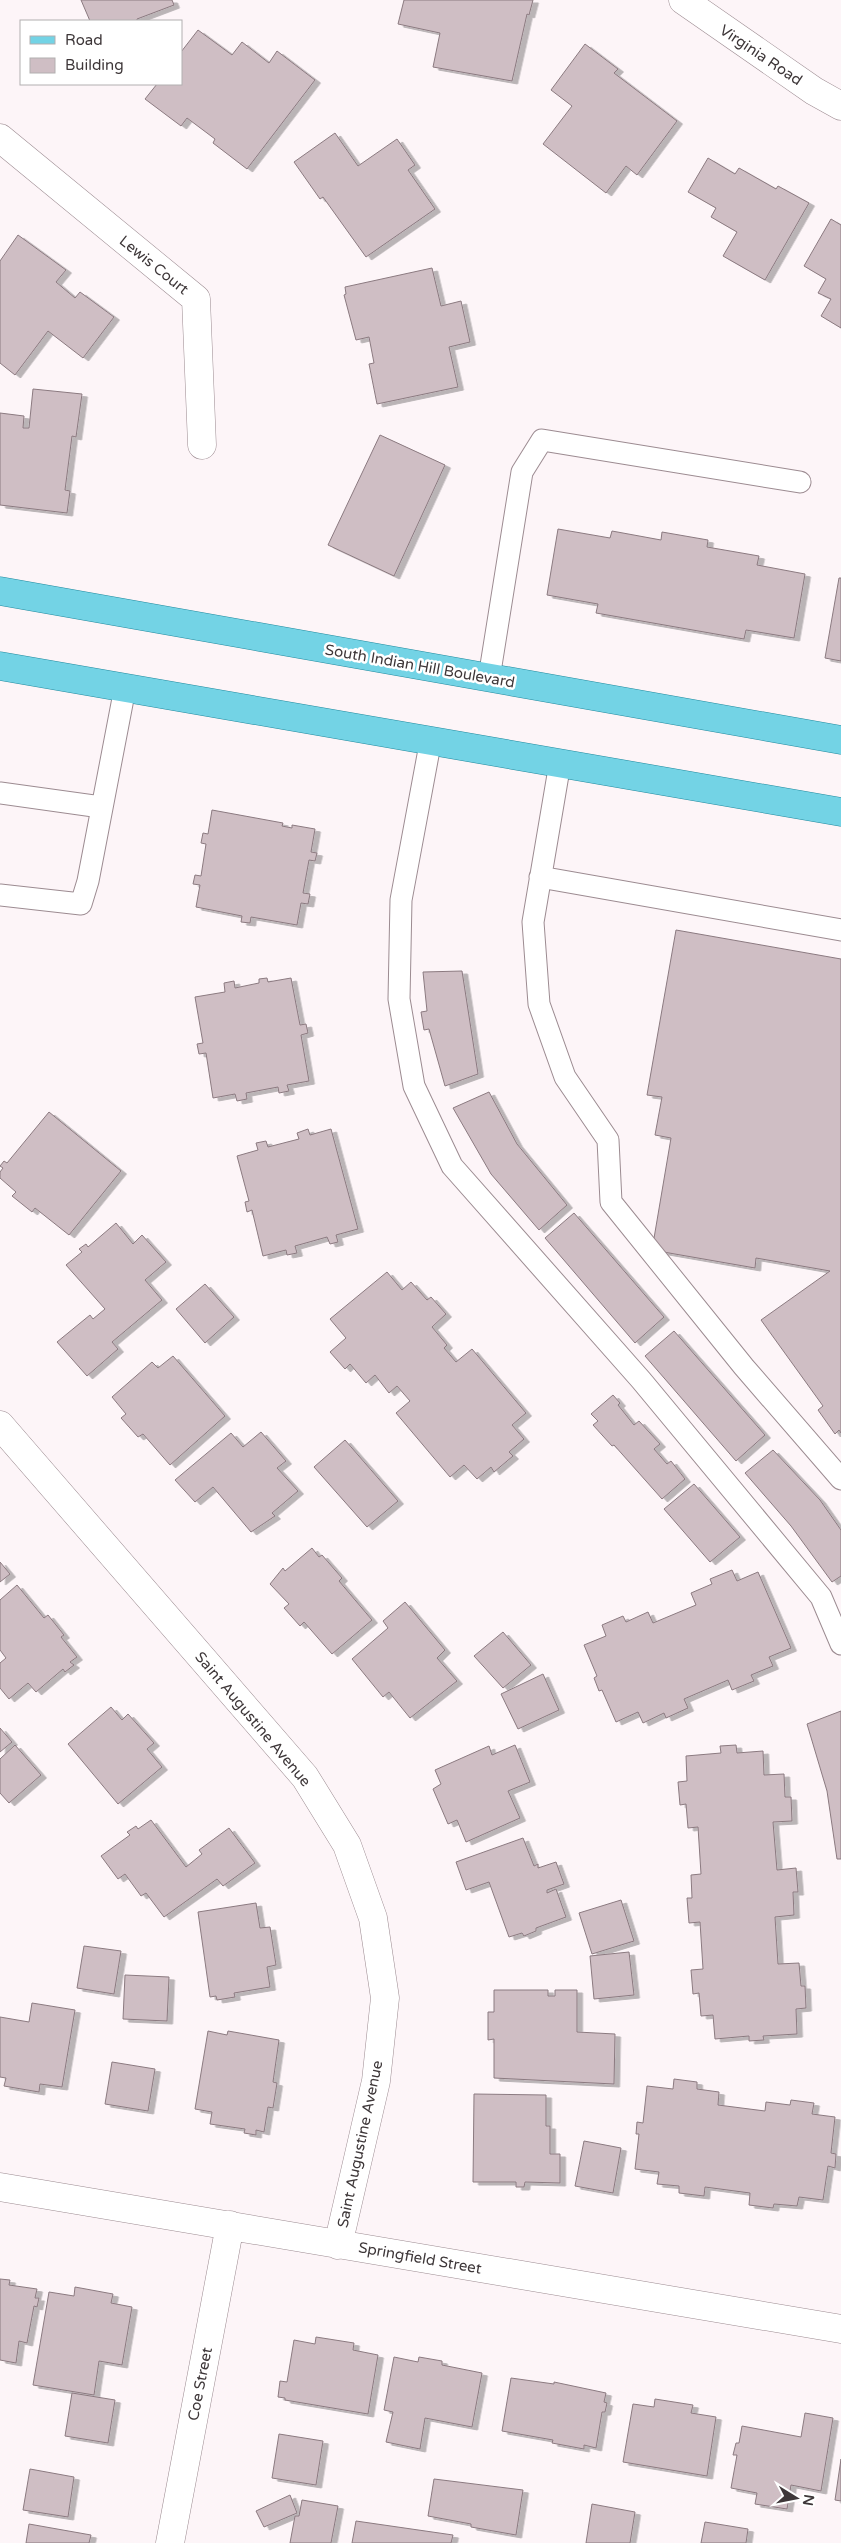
<svg xmlns="http://www.w3.org/2000/svg" width="841" height="2543" viewBox="0 0 841 2543" font-family="'Varela Round',sans-serif">
<defs>
<filter id="shadow"><feDropShadow dx="5.5" dy="3" stdDeviation="0" flood-color="#0004"/></filter>
</defs>
<rect width="100%" height="100%" fill="#fdf5f8"/>
<path fill="#cfbec4" stroke="#8b7a80" filter="url(#shadow)" d="M81 0H172L174 5 137 19V21H90Z
M404 0H533L529 15 527 14 512 81 433 67 440 33 398 24Z
M198 30 232 55 242 42 269 63 277 51 315 80 247 169 213 143 215 139 187 118 181 126 145 99 157 84H181V52Z
M585 44 618 69 614 73 677 121 637 175 626 166 606 193 543 144 572 106 551 90Z
M335 133 358 166 397 139 415 165 408 170 435 209 366 257 323 197 320 199 294 162Z
M708 158 735 174 739 168 776 189 778 186 809 203 765 280 723 256 737 232 711 217 716 208 688 192Z
M831 219 841 225V328L821 316 831 299 818 293 826 279 804 266Z
M18 235 66 270 56 282 75 298 80 292 114 317 83 358 48 331 15 375 0 363V261Z
M432 268 441 306 461 301 470 342 449 347 458 387 377 404 369 364 374 363 369 337 356 340 344 295 346 294 345 287Z
M33 389 82 394 76 437 72 436 65 490 70 491 67 513 0 505V413L24 416 23 428H29Z
M380 435 445 465 394 576 328 545Z
M558 529 610 538 612 531 661 540 662 532 708 540 707 547 759 556 757 565 805 574 794 638 746 630 744 639 596 613 598 604 547 595Z
M839 578H841V661L825 658Z
M212 810 283 823 282 826 292 828V825L315 829 311 852 317 853 315 861 309 860 303 893 310 894 308 904 301 903 297 925 251 917 250 923 241 922 242 916 196 907 200 885 193 884 195 875 201 876 206 844 201 843 203 833 208 834Z
M676 930 841 959V1433L839 1430 835 1434 818 1410 823 1406 761 1320 830 1271 756 1258 755 1268 652 1250 671 1138 655 1135 662 1097 647 1095Z
M462 971 478 1074 445 1086 429 1029 424 1030 421 1012 427 1011 423 972Z
M267 978 268 982 291 978 300 1025 306 1024 308 1033 301 1035 309 1081 287 1085 289 1091 279 1093 278 1087 246 1093 247 1099 237 1101 235 1094 213 1098 206 1053 199 1054 197 1044 203 1043 195 997 225 992 224 983 234 981 235 988 259 983V979Z
M489 1092 517 1144 567 1205 539 1230 491 1174 453 1108Z
M49 1112 121 1171 69 1235 35 1208 32 1212 12 1196 16 1192 0 1178V1172L3 1168 0 1166 4 1161 7 1163Z
M308 1129 310 1135 331 1129 358 1229 336 1235 338 1242 330 1244 327 1237 295 1246 297 1253 287 1255 286 1250 263 1256 252 1210 247 1212 245 1202 249 1201 237 1156 258 1150 256 1143 266 1141 268 1147 299 1139 297 1133Z
M574 1213 664 1317 635 1343 545 1238Z
M116 1223 133 1244 142 1235 166 1262 145 1280 162 1300 112 1342 118 1349 87 1376 57 1342 90 1315 93 1319 105 1309 66 1265 82 1252 79 1249 86 1244 88 1247Z
M387 1272 402 1290 411 1282 427 1300 431 1297 446 1314 432 1327 447 1345 444 1348 456 1362 472 1349 526 1413 512 1425 524 1439 509 1452 513 1456 494 1472 491 1467 477 1479 464 1465 450 1477 396 1413 410 1401 397 1386 389 1393 375 1375 366 1383 350 1364 345 1369 330 1352 346 1338 330 1319Z
M205 1284 234 1317 205 1343 176 1309Z
M674 1331 765 1435 736 1461 645 1356Z
M173 1356 225 1416 170 1465 143 1434 138 1437 121 1418 126 1414 112 1397 152 1362 158 1368Z
M613 1395 620 1403 618 1405 634 1425 639 1421 660 1444 654 1449 667 1464 671 1461 685 1479 662 1499 614 1445 612 1446 593 1425 598 1421 591 1414Z
M261 1432 286 1461 277 1468 298 1491 272 1513 275 1516 251 1532 213 1487 195 1502 175 1480 231 1433 243 1447Z
M345 1440 398 1501 367 1527 314 1467Z
M773 1450 820 1500 841 1530V1576L832 1582 791 1526 745 1473Z
M694 1484 740 1537 710 1562 664 1509Z
M312 1548 319 1557 322 1555 342 1578 339 1581 372 1620 332 1654 304 1622 300 1626 284 1608 289 1604 270 1584 283 1568 285 1571Z
M0 1562 10 1574 0 1582Z
M732 1570 737 1581 758 1572 791 1648 769 1657 773 1666 751 1675 754 1681 732 1690 728 1680 684 1699 688 1708 666 1718 664 1713 643 1723 638 1712 616 1722 602 1690 599 1691 594 1678 597 1676 584 1645 606 1636 602 1625 623 1616 626 1622 648 1612 653 1623 696 1605 691 1593 712 1584 710 1579Z
M17 1585 44 1618 48 1615 64 1635 61 1637 77 1657 70 1662 74 1665 65 1672 63 1669 36 1692 28 1683 9 1699 0 1688V1663L6 1658 0 1650V1600Z
M405 1602 445 1650 437 1658 457 1681 410 1718 389 1692 383 1697 352 1659 388 1628 383 1621Z
M503 1632 531 1665 503 1688 474 1656Z
M543 1674 559 1710 518 1729 501 1694Z
M111 1707 122 1720 128 1714 154 1743 147 1749 162 1767 118 1804 68 1744Z
M841 1711V1859H837L827 1791 807 1724Z
M0 1728 12 1742 0 1752Z
M15 1745 41 1775 9 1803 0 1793V1759Z
M515 1745 530 1782 508 1791 520 1818 466 1842 457 1820 448 1824 433 1789 441 1784 435 1770 489 1746 492 1755Z
M736 1745 737 1753 763 1751 764 1775 784 1774 785 1797H791L792 1821 773 1822 777 1870 796 1868 798 1892H793L794 1915 775 1917 778 1964 799 1963 801 1986H805L806 2008 796 2009 797 2034 763 2036 764 2040 749 2041V2036L715 2039 713 2015 701 2016 699 1993 693 1994 691 1970 703 1969 700 1922 689 1923 687 1898H692L691 1875 701 1874 698 1827 688 1828 686 1804 680 1805 678 1782 687 1781 686 1756 721 1753 720 1746Z
M151 1820 186 1867 202 1854 199 1850 229 1828 255 1863 223 1886 217 1879 164 1917 146 1893 141 1896 125 1874 118 1879 101 1856 130 1835 127 1832 136 1826 138 1829Z
M523 1838 534 1866 538 1864V1868L556 1862 564 1884 547 1890V1893L556 1889 566 1917 536 1928V1931L524 1936 522 1933 509 1937 489 1882 466 1890 456 1862Z
M621 1900 634 1941 592 1954 579 1913Z
M256 1903 260 1928 270 1927 276 1965 267 1967 270 1987 234 1993 235 1997 217 2000 216 1996 210 1997 198 1912Z
M84 1946 121 1951 114 1994 77 1988Z
M629 1952 634 1995 594 1999 590 1956Z
M125 1975 169 1977 167 2021 123 2019Z
M494 1990H548V1996H555V1990H577V2032L615 2034 614 2084 494 2078V2039L488 2040V2012H494Z
M32 2003 75 2010 62 2087 40 2084 39 2092 4 2086 6 2078 0 2077V2017L29 2022Z
M208 2031 227 2035 228 2031 279 2040 273 2082 277 2083 273 2108 268 2107 264 2132 256 2130V2135L244 2133 245 2129 210 2124 212 2112 195 2109Z
M112 2062 155 2069 148 2111 105 2104Z
M674 2079 697 2082V2089L719 2092 718 2105 765 2111 766 2102 790 2105 791 2100 814 2103 812 2114 835 2117 831 2153 836 2154 835 2168 828 2166 823 2200 799 2197 797 2206 774 2204 773 2208 749 2205 750 2193 705 2187 704 2196 679 2193V2186L657 2184 659 2172 635 2169 639 2134H636L637 2122 643 2123 647 2086 673 2089Z
M474 2094 546 2095V2126H550V2154H560V2183L525 2182 524 2187H516V2182H473Z
M584 2141 621 2148 613 2193 575 2186Z
M0 2279 10 2280 9 2285 37 2289 35 2298H39L37 2307 34 2306 27 2343 19 2341 16 2363 0 2360Z
M75 2287 113 2294 111 2303 132 2307 122 2365 99 2361 94 2395 33 2385 49 2292 74 2296Z
M316 2337 354 2343 353 2350 378 2355 368 2414 285 2400V2398L278 2397 280 2381 287 2382 294 2340 315 2344Z
M394 2357 418 2362 419 2357 442 2361V2365L482 2373 472 2427 425 2418 420 2449 386 2442 393 2412 384 2410Z
M511 2378 554 2384V2382L606 2393 604 2402 607 2403 605 2412H602L596 2448 584 2445V2449L552 2443 553 2440 502 2431Z
M72 2393 115 2400 108 2443 65 2436Z
M655 2399 693 2405 691 2413 716 2417 707 2476 623 2462 633 2404 654 2407Z
M805 2413 833 2418 821 2491 791 2485 787 2509 755 2504 757 2493 731 2488 737 2455H733L736 2443H739L742 2426 801 2437Z
M279 2434 323 2441 316 2485 272 2478Z
M841 2459V2501L835 2500Z
M30 2469 74 2477 68 2517 23 2510Z
M434 2479 523 2490 516 2535 471 2527V2524L428 2516Z
M290 2495 297 2513 264 2527 256 2511Z
M302 2500 338 2506 331 2543H290L295 2516H299Z
M592 2504 635 2512 630 2543H586Z
M356 2521 453 2535 451 2543H352Z
M705 2522 748 2529 746 2543H701Z
M29 2524 91 2535 89 2543H26Z"/>
<g fill="none" stroke-linecap="round" stroke-linejoin="round">
<defs>
<path id="service" d="M489 678 522 472 542 440 800 482
M431 739 401 900 399 999 414 1086 452 1166 641 1380 821 1597 841 1644
M560 763 533 922 539 1004 565 1077 608 1140 611 1202 744 1367 841 1479
M0 793 101 807
M540 877 841 930
M0 895 81 904 88 881 125 688"/>
<path id="minor" d="M683 0 814 91 841 106
M0 138 196 299 202 445
M0 1425 305 1777 347 1845 373 1918 385 1998 376 2081 338 2245
M0 2187 841 2329
M170 2543 230 2225"/>
<path id="primary" d="M0 591 841 740
M0 666 841 812"/>
</defs>
<use href="#service" stroke="#9c8b91" stroke-width="23"/>
<use href="#minor" stroke="#9c8b91" stroke-width="29"/>
<use href="#primary" stroke="#248a9e" stroke-width="29"/>
<use href="#service" stroke="#fff" stroke-width="21"/>
<use href="#minor" stroke="#fff" stroke-width="28"/>
<use href="#primary" stroke="#73d3e5" stroke-width="28"/>
</g>
<g text-anchor="middle" stroke-width="5" stroke-linejoin="round" paint-order="stroke">
<g font-size="15" fill="#3e3739" stroke="#fff">
<text transform="translate(761 55) rotate(34)" y="5">Virginia Road</text>
<text transform="translate(154 265) rotate(39)" y="5">Lewis Court</text>
<text transform="translate(420 666) rotate(10)" y="5">South Indian Hill Boulevard</text>
<text transform="translate(253 1719) rotate(50)" y="5">Saint Augustine Avenue</text>
<text transform="translate(360 2144) rotate(-78)" y="5">Saint Augustine Avenue</text>
<text transform="translate(420 2258) rotate(10)" y="5">Springfield Street</text>
<text transform="translate(200 2384) rotate(-79)" y="5">Coe Street</text>
</g>
</g>
<rect x="20" y="20" width="162" height="65" fill="#ffffff" stroke="#b2afb0"/>
<rect x="30" y="36" width="25" height="8" fill="#73d3e5" stroke="#b2afb0"/>
<text x="65" y="45" font-size="15" fill="#3e3739">Road</text>
<rect x="30" y="58" width="25" height="15" fill="#cfbec4" stroke="#b2afb0"/>
<text x="65" y="70" font-size="15" fill="#3e3739">Building</text>
<g transform="translate(796 2498) rotate(100)" stroke="#ffffff" stroke-width="4" paint-order="stroke">
<path d="M0-4L9 19L0 12L-9 19Z" fill="#3e3739"/>
<text y="-8" font-size="14" font-weight="bold" text-anchor="middle" fill="#3e3739">N</text>
</g>
</svg>
